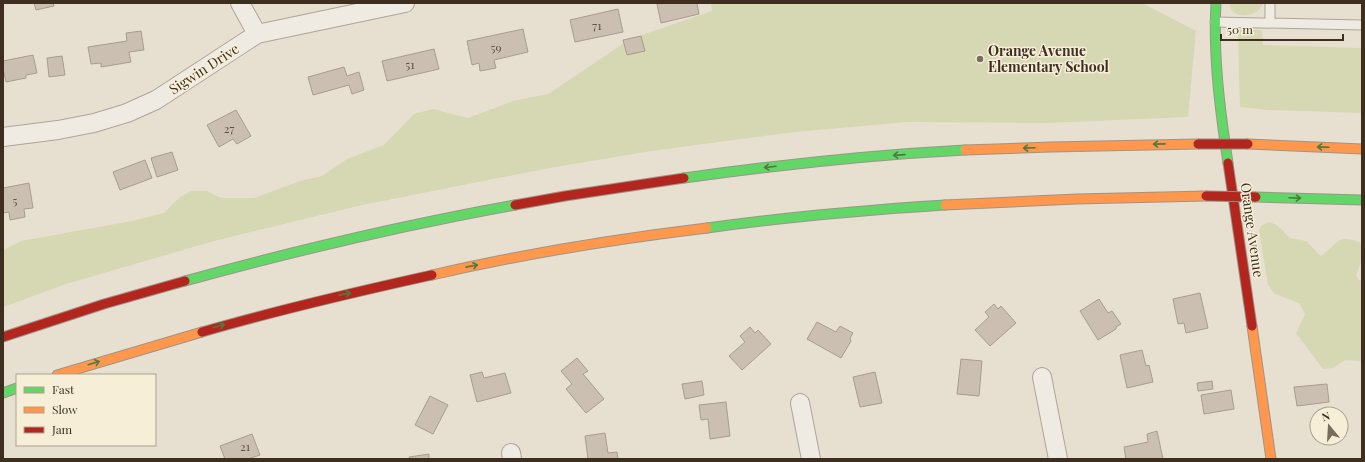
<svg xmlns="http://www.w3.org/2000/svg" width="1365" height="462" viewBox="0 0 1365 462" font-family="'Playfair Display',serif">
<rect width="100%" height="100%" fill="#e7e0d1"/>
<path fill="#d6d7b3" d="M711 3H1142L1196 31 1188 117 1048 123 908 122 795 132 651 151 555 167 362 205 214 241 66 284 3 307V250L21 241 132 221 164 213 180 197 191 191H207L221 198H254L300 181 322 176 347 159 384 145 414 114 433 109 468 118 513 101 548 94 630 39 712 11Z
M1230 3H1263C1260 17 1230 22 1230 3Z
M1241 29 1260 30 1262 31 1263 45 1362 48V113L1268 110 1240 107 1238 32Z
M1269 222 1277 225 1290 238 1306 241 1321 256C1338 243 1337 234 1360 242 1364 255 1361 264 1356 275L1359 280 1362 279V361L1345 360 1333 368 1323 369 1296 333 1305 314 1299 303 1275 294 1268 285 1259 230 1261 226Z"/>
<path fill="#cbbfb2" stroke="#a89c90" d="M34 3H53L54 6 36 10Z
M663 3H697L699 14 661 23 657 4Z
M618 9 623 32 575 42 570 20Z
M523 29 528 52 494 60 496 68 480 71 479 63 472 65 467 41Z
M141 31 144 50 129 52 131 62 101 67V63L91 64 88 47 127 41 126 33Z
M641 36 645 51 627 55 623 40Z
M434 49 439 69 387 81 382 61Z
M33 55 37 73 26 75V78L6 82 3 69V61Z
M62 56 65 75 49 77 47 58Z
M344 67 347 76 359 72 364 90 352 94 349 85 313 95 308 77Z
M236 110 251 136 237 144 233 139 219 147 207 125Z
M172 152 178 170 157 177 151 158Z
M145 160 152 178 120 190 113 172Z
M29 183 33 208 24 209 25 217 10 220 9 212 3 213V188Z
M1200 293 1208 328 1186 333 1184 323 1178 324 1173 299Z
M1099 299 1108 313 1112 311 1121 324 1116 327V329L1098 340 1080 311Z
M994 304 998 309 1001 306 1016 323 990 346 975 330 989 317 985 312Z
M817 322 836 332 840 326 853 333 850 338 851 341 841 358 807 339Z
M750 327 755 333 758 330 771 344 742 370 729 356 745 342 740 336Z
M1142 350 1146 366 1149 365 1153 382 1127 388 1120 355Z
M577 358 588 371 583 374 604 399 586 413 566 389 572 384 561 371Z
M961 359 982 361 979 396 957 394Z
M482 372 484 378 505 373 511 393 477 402 470 375Z
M875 372 882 403 860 407 853 377Z
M702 381 704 395 685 399 682 384Z
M1212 381 1213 389 1198 391 1197 383Z
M1327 384 1329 402 1297 406 1294 387Z
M1231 390 1234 409 1204 414 1201 395Z
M430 396 448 405 433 434 415 425Z
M726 402 730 436 710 439 708 419 701 420 699 405Z
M1157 431 1163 459H1126L1124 447 1148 442 1147 434Z
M605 433 608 453 617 452 618 459H588L585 436Z
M252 434 260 455 248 459H225L220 446Z
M429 454V459H409V457Z"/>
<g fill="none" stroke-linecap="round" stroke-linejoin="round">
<defs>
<path id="lane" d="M1215 22 1362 25
M1270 23V3"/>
<path id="street" d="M240 3 257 34
M3 137 58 130 94 123 127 113 156 100 257 34 405 3
M1042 377 1058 459
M800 403 811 459
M511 453 512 459"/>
<path id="fast" d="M1216 3C1213 56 1220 110 1228 163
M684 178C777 165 871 155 965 150
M1256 197 1362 200
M707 228C786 217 866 210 945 205
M185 281C294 251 404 225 515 205
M3 393 17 388"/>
<path id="slow" d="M1248 144 1362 149
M965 150 1051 147 1198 144
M945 205 1077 199 1206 196
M432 275C523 254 615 239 707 228
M1252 326 1271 459
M57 375 202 332"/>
<path id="jam" d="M1228 163 1252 326
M515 205 565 196 684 178
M202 332C278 310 355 292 432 275
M3 337 104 304 185 281"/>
</defs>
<use href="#lane" stroke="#ada599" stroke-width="11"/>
<use href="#street" stroke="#ada599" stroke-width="20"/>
<use href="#fast" stroke="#9c958a" stroke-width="11"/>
<use href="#slow" stroke="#9c958a" stroke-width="11"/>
<use href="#jam" stroke="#9c958a" stroke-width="11"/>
<use href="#lane" stroke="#efebe3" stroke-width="9"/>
<use href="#street" stroke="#efebe3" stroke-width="18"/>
<use href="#fast" stroke="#63d668" stroke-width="9"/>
<use href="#slow" stroke="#ff974d" stroke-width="9"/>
<use href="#jam" stroke="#b3261e" stroke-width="9"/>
<defs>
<path id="jam-bridge" d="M1198 144H1248
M1206 196 1256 197"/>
</defs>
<use href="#jam-bridge" stroke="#928b80" stroke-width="11" stroke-linecap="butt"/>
<use href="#jam-bridge" stroke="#b3261e" stroke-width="9"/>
</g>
<defs><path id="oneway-shaft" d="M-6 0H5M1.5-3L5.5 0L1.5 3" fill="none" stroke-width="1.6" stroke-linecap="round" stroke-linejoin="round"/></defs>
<g stroke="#4e7a40">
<use href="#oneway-shaft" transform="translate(1159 144) rotate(179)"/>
<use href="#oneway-shaft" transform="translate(1323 147) rotate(-178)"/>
<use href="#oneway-shaft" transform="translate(1029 148) rotate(178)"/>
<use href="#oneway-shaft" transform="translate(899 155) rotate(176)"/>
<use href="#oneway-shaft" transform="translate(770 167) rotate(173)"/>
<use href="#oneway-shaft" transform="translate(1295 198) rotate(2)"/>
<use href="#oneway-shaft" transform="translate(472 266) rotate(-11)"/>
<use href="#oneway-shaft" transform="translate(345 294) rotate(-13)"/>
<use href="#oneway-shaft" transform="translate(219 326) rotate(-15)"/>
<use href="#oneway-shaft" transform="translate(94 363) rotate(-17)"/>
</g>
<circle fill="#786c5e" stroke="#f7eed8" stroke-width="1.5" cx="980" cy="59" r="4"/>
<g text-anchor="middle" stroke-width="3" stroke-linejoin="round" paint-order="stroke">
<g font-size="12" fill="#605244">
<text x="597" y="30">71</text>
<text x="496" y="52">59</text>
<text x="410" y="69">51</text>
<text x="229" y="133">27</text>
<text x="15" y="205">5</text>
<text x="245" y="451">21</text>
</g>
<g font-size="14" font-weight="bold" fill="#3d2e20" stroke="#f7eed8" text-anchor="start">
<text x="988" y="56">Orange Avenue<tspan x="988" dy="16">Elementary School</tspan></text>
</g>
<g font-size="14" fill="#3d2e20" stroke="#f7eed8">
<text transform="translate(204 69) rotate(-33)" y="5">Sigwin Drive</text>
<text transform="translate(1252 230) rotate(82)" y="5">Orange Avenue</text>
</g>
</g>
<rect width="1365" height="462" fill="none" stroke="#3d2e20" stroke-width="8"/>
<rect x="16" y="374" width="140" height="72" fill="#f7eed8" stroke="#ada18e"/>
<rect x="24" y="387" width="20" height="6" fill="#63d668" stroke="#ada18e"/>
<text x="52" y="394" font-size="12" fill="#3d2e20">Fast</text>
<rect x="24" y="407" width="20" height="6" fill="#ff974d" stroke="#ada18e"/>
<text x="52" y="414" font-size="12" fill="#3d2e20">Slow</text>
<rect x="24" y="427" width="20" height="6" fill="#b3261e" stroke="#ada18e"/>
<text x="52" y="434" font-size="12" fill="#3d2e20">Jam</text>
<g transform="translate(1329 426) rotate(342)"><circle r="19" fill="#f7eed8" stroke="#ada18e"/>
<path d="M0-3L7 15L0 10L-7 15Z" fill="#786c5e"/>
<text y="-6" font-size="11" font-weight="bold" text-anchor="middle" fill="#3d2e20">N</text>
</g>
<path d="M1221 34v6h122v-6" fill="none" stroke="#3d2e20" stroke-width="2"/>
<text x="1227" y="34" font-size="12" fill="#3d2e20" stroke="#f7eed8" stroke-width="3" paint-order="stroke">50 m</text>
</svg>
